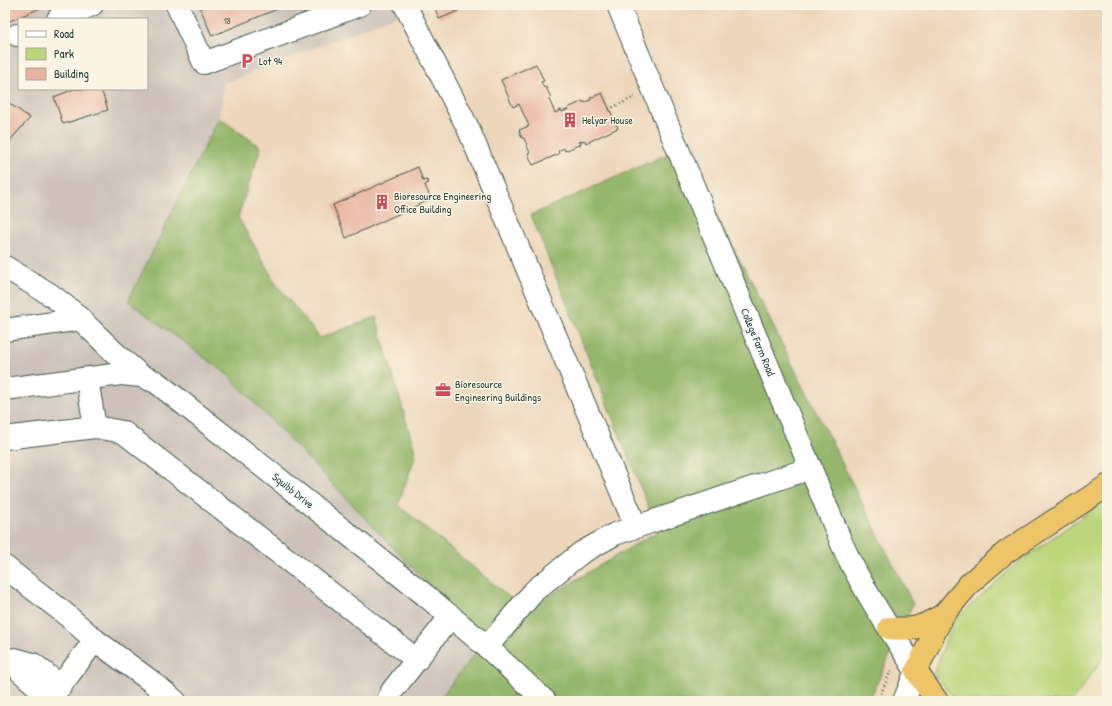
<svg xmlns="http://www.w3.org/2000/svg" width="1112" height="706" viewBox="0 0 1112 706" font-family="'Patrick Hand',sans-serif">
<rect width="100%" height="100%" fill="#fcf5e5"/>
<filter id="ink" filterUnits="userSpaceOnUse"><feTurbulence type="fractalNoise" baseFrequency=".025" numOctaves="2"/><feDisplacementMap in="SourceGraphic" scale="8" xChannelSelector="R" yChannelSelector="G"/><feConvolveMatrix kernelMatrix="1 2 1 2 8 2 1 2 1" color-interpolation-filters="sRGB"/></filter>
<filter id="wash" filterUnits="userSpaceOnUse"><feTurbulence type="fractalNoise" baseFrequency=".012" numOctaves="4" result="noise"/><feDisplacementMap in="SourceGraphic" scale="16" xChannelSelector="R" yChannelSelector="G"/><feGaussianBlur stdDeviation="0.9" result="paint"/><feColorMatrix in="noise" values="0 0 0 0 0 0 0 0 0 0 0 0 0 0 0 0 0 1.4 0 .05"/><feComposite in="paint" operator="in"/></filter>
<g filter="url(#wash)">
<rect width="100%" height="100%" fill="#ebdfbc"/>
<path fill="#edd7bb" fill-rule="evenodd" d="M5 5H1107V486L986 568 916 671 885 687 879 701H544L5 241ZM19 19H147V89H19Z"/>
<path fill="#ccc2b9" fill-rule="evenodd" d="M5 5H424L224 83 219 118 128 301 228 375 484 642 438 701H5ZM19 19H147V89H19Z"/>
<path fill="#bcd67c" stroke="#6e8a58" d="M1107 499V653L1072 701H956L934 673 953 622 1016 564Z"/>
<path fill="#95b76c" stroke="#5a7a50" d="M219 118 261 147 238 217 276 284 320 338 376 317 416 455 398 505 525 610 658 531 531 215 683 147 913 604 869 701H438L484 642 228 375 128 301Z"/>
<g id="blocks">
<path fill="#e8b29e" d="M5 5H48L5 23Z
M199 5H287L212 36Z
M434 5H455L458 11 439 19Z
M536 64 544 81 541 82 544 88 546 87 551 98 549 99 555 113 561 110 562 112 569 109 568 108 583 101 584 103 591 100 590 98 602 93 618 128 586 143 585 140 579 142 581 144 565 151 564 148 558 151 559 154 533 165 528 154 530 153 524 138H522L519 130 529 126 519 104 513 107 501 80Z
M74 89H101L108 110 63 124 54 97Z
M5 100 30 118 5 146Z
M418 167 423 181 427 180 428 183 425 185 431 199 346 238 333 205Z"/>
</g>
</g>
<g filter="url(#ink)">
<use href="#blocks" fill-opacity="0" stroke="#3e5548" stroke-width="1"/>
<g fill="none" stroke-linecap="round" stroke-linejoin="round">
<defs>
<g id="minor">
<path d="M177 5 204 63 360 5"/>
<path d="M405 5 468 128 636 527"/>
<path id="s1" d="M618 5 842 544C862 589 890 629 916 671L904 701"/>
<path d="M58 19 92 5"/>
<path d="M17 35H19"/>
<path d="M5 267 51 295 73 312 114 352 141 376"/>
<path d="M5 330 81 319"/>
<path id="s2" d="M5 389 121 374 141 376 156 382 425 595 487 647 545 701"/>
<path d="M95 427 123 432 417 660"/>
<path d="M5 438 95 427 87 379"/>
<path d="M5 567 63 612 95 640 152 682 175 701"/>
<path d="M487 647 535 590 581 553 615 534 811 468"/>
<path d="M52 697 95 640"/>
<path d="M51 698 21 672 15 659 33 664 61 686"/>
<path d="M388 701 392 691 451 616"/>
</g>
<path id="highway" d="M889 628C916 630 919 628 943 615
M937 701 916 671 943 615 970 583 1006 552 1107 486"/>
</defs>
<use href="#minor" stroke="#3e5548" stroke-width="24"/>
<use href="#highway" stroke="#3e5548" stroke-width="24"/>
<path stroke="#3e5548" stroke-width="2.5" stroke-dasharray="1 3" stroke-linecap="butt" d="M609 109 635 97
M878 701 891 670"/>
<use href="#minor" stroke="#fff" stroke-width="22"/>
<use href="#highway" stroke="#eec469" stroke-width="22"/>
</g>
</g>
<defs>
<symbol id="parking-bare" viewBox="-9 -9 18 18"><path d="M-3.5-5.5H1a3.5 3.5 0 0 1 0 7H-1V5.5H-3.5ZM-1-3.4V-.6H.8a1.4 1.4 0 0 0 0-2.8Z" fill="#d1495b" stroke="#fcf5e5" stroke-width="2.5" paint-order="stroke"/></symbol>
<symbol id="building-bare" viewBox="-9 -9 18 18"><path d="M-4-6H4V6H1V3H-1V6H-4ZM-2.5-4.3h1.7v1.8h-1.7ZM.8-4.3h1.7v1.8H.8ZM-2.5-1h1.7V.8h-1.7ZM.8-1h1.7V.8H.8Z" fill="#d1495b" stroke="#fcf5e5" stroke-width="2.5" paint-order="stroke"/></symbol>
<symbol id="office-bare" viewBox="-9 -9 18 18"><path d="M-6-3h4V-5.5h4V-3h4V5H-6ZM-1-4.5V-3h2v-1.5ZM-6 0V1H6V0Z" fill="#d1495b" stroke="#fcf5e5" stroke-width="2.5" paint-order="stroke"/></symbol>
</defs>
<g fill-rule="evenodd">
<use href="#parking-bare" x="236" y="50" width="22" height="22"/>
<use href="#building-bare" x="559" y="109" width="22" height="22"/>
<use href="#building-bare" x="371" y="191" width="22" height="22"/>
<use href="#office-bare" x="432" y="379" width="22" height="22"/>
</g>
<g text-anchor="middle" stroke-width="3" stroke-linejoin="round" paint-order="stroke">
<g font-size="9" fill="#515a4e">
<text x="227" y="24">18</text>
</g>
<g font-size="11" fill="#1f3d34" stroke="#fcf5e5" text-anchor="start">
<text x="259" y="65">Lot 94</text>
<text x="582" y="124">Helyar House</text>
<text x="394" y="200">Bioresource Engineering<tspan x="394" dy="13">Office Building</tspan></text>
<text x="455" y="388">Bioresource<tspan x="455" dy="13">Engineering Buildings</tspan></text>
</g>
<g font-size="11" fill="#1f3d34" stroke="#fcf5e5">
<text dy="4" stroke="none"><textPath href="#s1" startOffset="365">College Farm Road</textPath></text>
<text dy="4" stroke="none"><textPath href="#s2" startOffset="328">Squibb Drive</textPath></text>
</g>
</g>
<rect width="1112" height="706" fill="none" stroke="#fcf5e5" stroke-width="20"/>
<rect x="18" y="18" width="130" height="72" fill="#fcf5e5" stroke="#a4ab9e"/>
<rect x="26" y="31" width="20" height="6" fill="#ffffff" stroke="#a4ab9e"/>
<text x="54" y="38" font-size="12" fill="#1f3d34">Road</text>
<rect x="26" y="48" width="20" height="12" fill="#bcd67c" stroke="#a4ab9e"/>
<text x="54" y="58" font-size="12" fill="#1f3d34">Park</text>
<rect x="26" y="68" width="20" height="12" fill="#e8b29e" stroke="#a4ab9e"/>
<text x="54" y="78" font-size="12" fill="#1f3d34">Building</text>
</svg>
